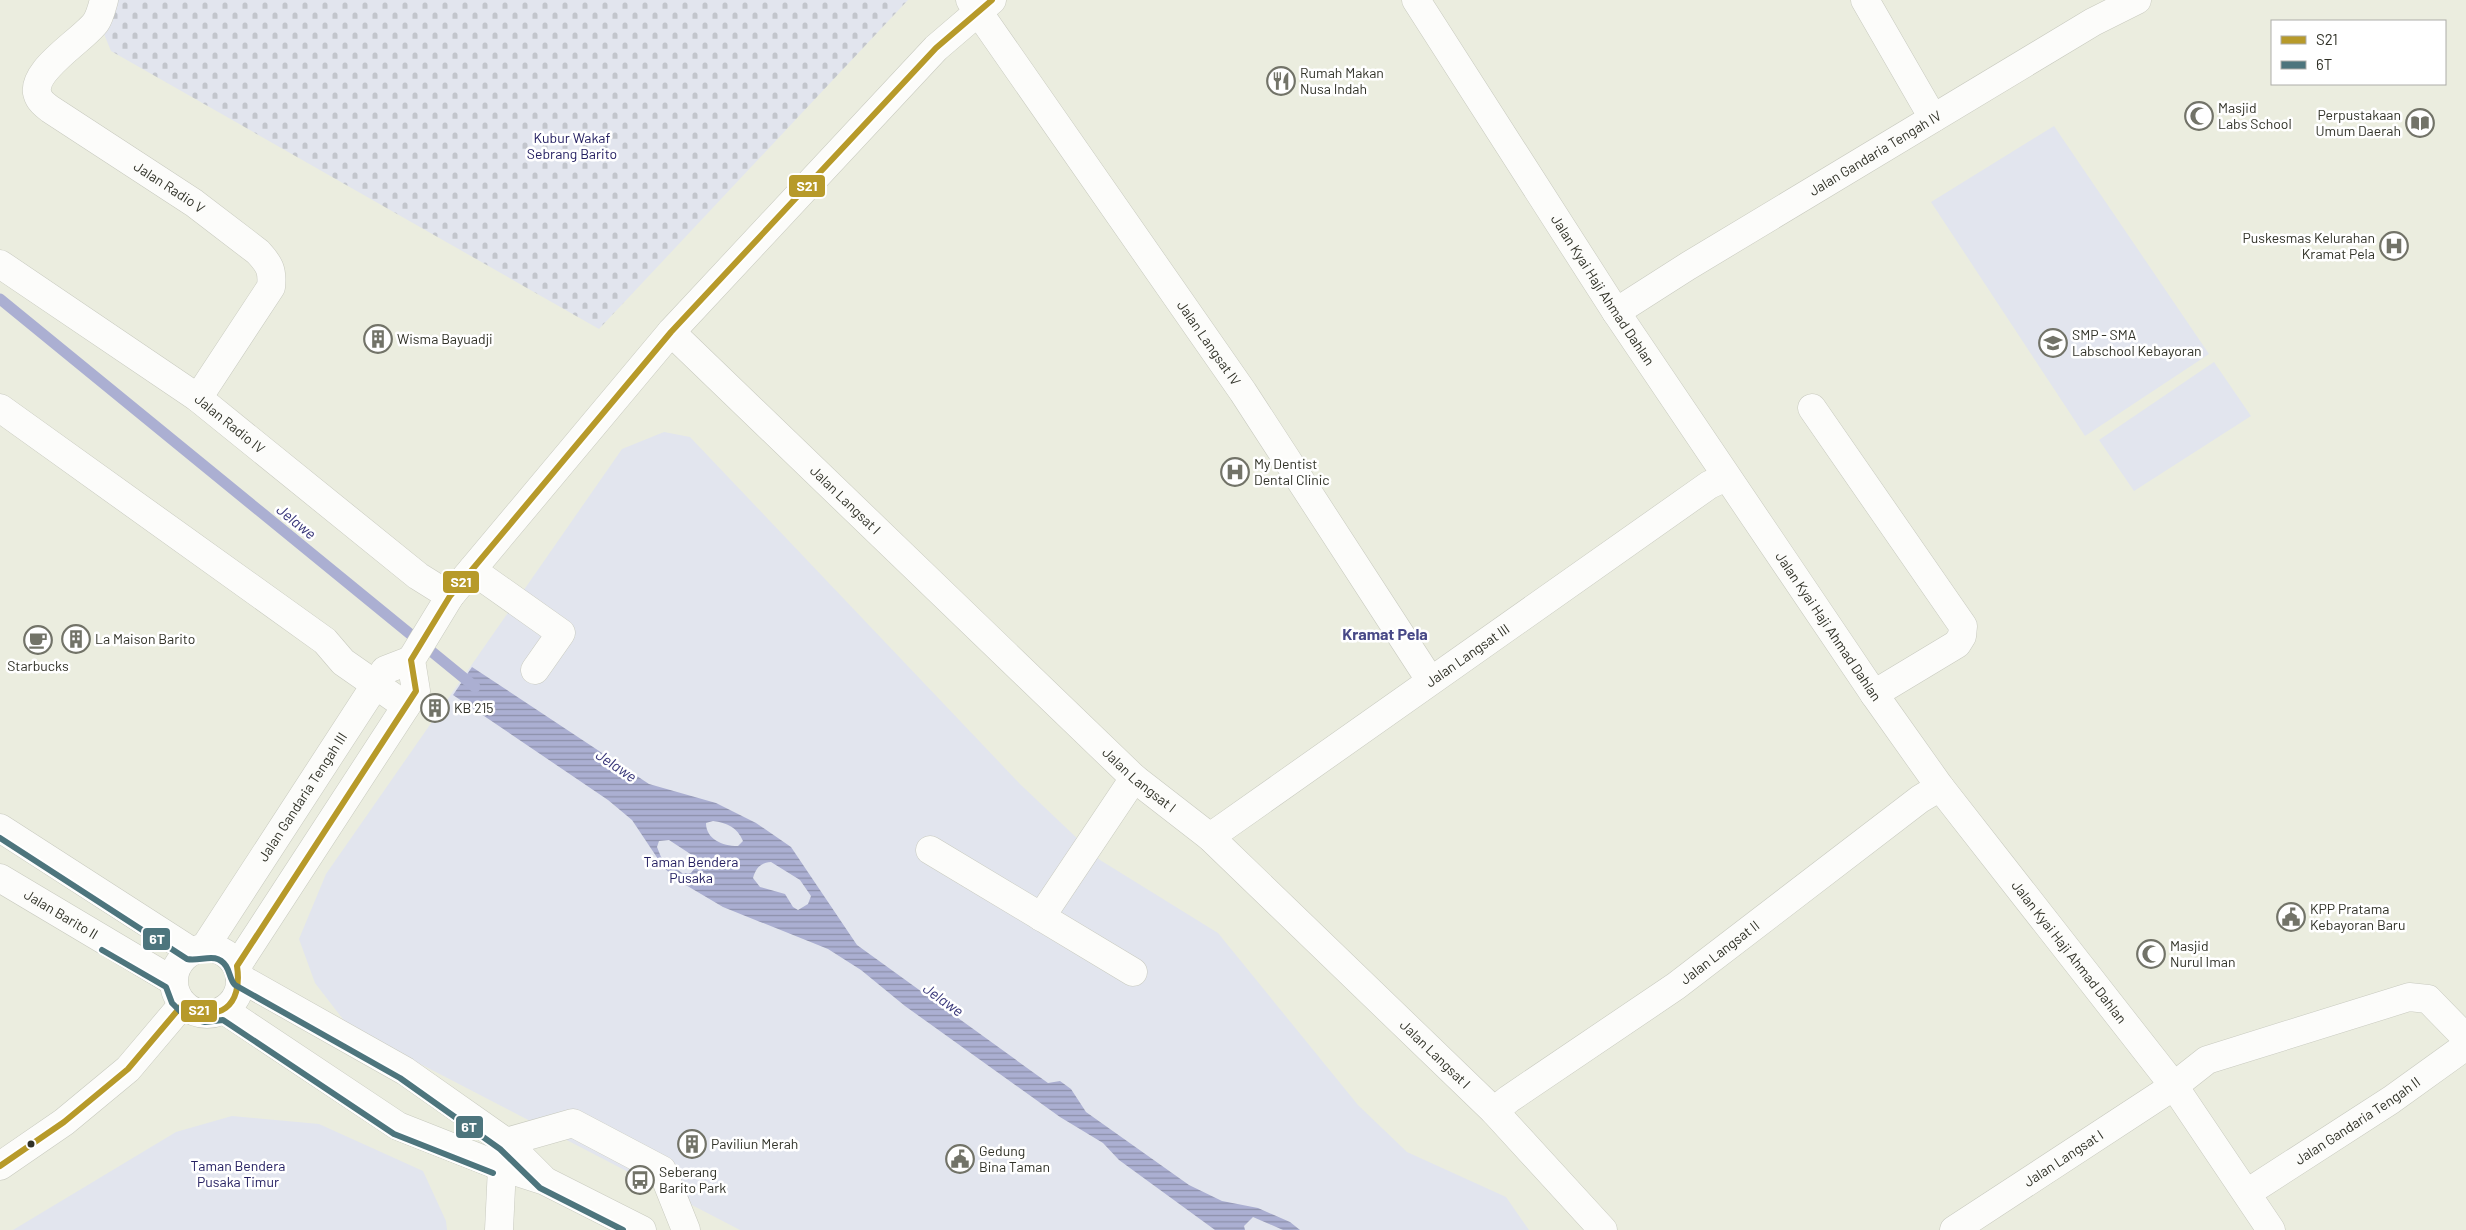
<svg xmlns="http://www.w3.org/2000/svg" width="2466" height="1230" viewBox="0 0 2466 1230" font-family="Barlow,sans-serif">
<defs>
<pattern id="cemetery-stones" width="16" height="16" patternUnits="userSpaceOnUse" patternTransform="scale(1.25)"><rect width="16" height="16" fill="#e2e5ee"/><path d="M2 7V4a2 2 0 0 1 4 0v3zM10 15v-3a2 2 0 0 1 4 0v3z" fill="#c2c5cc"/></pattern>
<pattern id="water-rules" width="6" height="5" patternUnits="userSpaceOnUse" patternTransform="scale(1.25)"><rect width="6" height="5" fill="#abafd2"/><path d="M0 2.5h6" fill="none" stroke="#8c8faa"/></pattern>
</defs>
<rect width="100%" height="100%" fill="#ebeddf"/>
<path fill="url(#cemetery-stones)" d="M90 0H908L599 329 111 51Z"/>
<path fill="#e2e5ee" d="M2054 126 2209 354 2085 436 1931 202Z
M2214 362 2251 416 2134 491 2099 440Z
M664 432 690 437 1020 784 1100 860 1218 933 1358 1105 1407 1152 1506 1197 1529 1230H740L349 1027 315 983 299 939 326 874 622 449Z
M232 1116 319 1124 423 1171 446 1221 447 1230H13L176 1132Z"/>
<path fill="url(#water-rules)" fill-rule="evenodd" d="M472 667 649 784 716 803 756 823 791 847 857 945 1048 1083 1060 1081 1071 1089 1086 1112 1189 1185 1222 1201 1258 1208 1290 1222 1300 1230H1283L1253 1217 1244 1226 1245 1230H1215L1119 1160 1103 1143 1060 1117 905 1006 861 970 828 949 723 907 679 881 664 868 632 820 608 800 453 695ZM713 821C727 823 737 827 743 841L738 846C722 846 706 839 706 823ZM669 840 695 857 697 865 691 873H682L661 857 657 847 659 841ZM771 862 800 880 811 896 808 904 798 910 793 907 785 894 760 887 753 878C756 868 760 863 771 862Z"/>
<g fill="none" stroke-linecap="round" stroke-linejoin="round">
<path stroke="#abafd2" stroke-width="11" d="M0 299 475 687"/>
<defs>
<g id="minor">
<path id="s1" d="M104 0C102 7 100 16 96 22 84 40 25 73 39 98 41 102 46 106 50 109L194 203 258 252C269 264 273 270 271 287L198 398"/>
<path id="s2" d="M970 0 1243 392 1430 680"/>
<path d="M1865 0 1933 118"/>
<path id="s3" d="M0 264 198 398 418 576 450 596"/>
<path id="s4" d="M1616 312 1688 266 2093 22 2137 0"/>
<path id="s5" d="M671 332 1134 778 1210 837 1494 1111 1603 1230"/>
<path d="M0 408 325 641 343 662 406 706"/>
<path d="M1812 408 1963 626 1962 636 1957 644 1874 694"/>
<path d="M472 570 561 633 535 670"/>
<path d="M0 828 191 951"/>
<path id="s6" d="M1210 837 1709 485 1726 477"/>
<path d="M930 850 1133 972"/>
<path id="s7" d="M0 878 173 981"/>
<path d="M1041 917 1134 778"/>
<path d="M240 978 405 1071 506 1142 542 1178"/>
<path d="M224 1010 398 1126 502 1167 545 1181 642 1230"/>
<path id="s8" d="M1494 1111 1509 1099 1676 986 1920 799 1940 787"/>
<path d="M506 1142 573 1123 662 1170 686 1230"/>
<path d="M499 1230 502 1167"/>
<path id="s9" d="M1954 1230 2174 1086 2207 1060 2409 997 2428 999 2466 1038"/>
</g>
<g id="major">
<path id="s10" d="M1416 0 1616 312 1874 694 1940 787 2174 1086 2271 1230"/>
<path id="s11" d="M205 947 385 670 411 660"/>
<circle cx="207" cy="981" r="33"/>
<path d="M237 966 416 691 411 660 450 596 671 332 936 48 992 0"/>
<path d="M0 1166 64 1122 128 1069 183 1004"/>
<path id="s12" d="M2247 1193 2391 1100 2466 1046"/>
</g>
</defs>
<use href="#minor" stroke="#c8cabf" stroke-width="29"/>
<use href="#major" stroke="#c8cabf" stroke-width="29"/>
<use href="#minor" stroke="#fcfcfa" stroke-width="28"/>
<use href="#major" stroke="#fcfcfa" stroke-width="28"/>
<defs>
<path id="bus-1" d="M0 1166 64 1122 128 1069 183 1004C219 1025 243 1006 237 966L416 691 411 660 450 596 671 332 936 48 992 0"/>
<path id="bus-2" d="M0 838 187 959C201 962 216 951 226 966 230 972 230 980 235 985L400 1078 500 1149 540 1188 623 1230
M102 950 166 987 172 1003 186 1017 205 1022 223 1020 394 1134 493 1173"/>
</defs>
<use href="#bus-1" stroke="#fff" stroke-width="10"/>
<use href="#bus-2" stroke="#fff" stroke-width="10"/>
<use href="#bus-1" stroke="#b79a2a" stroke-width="6"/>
<use href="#bus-2" stroke="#4d757d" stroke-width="6"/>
</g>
<defs>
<symbol id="restaurant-ring" viewBox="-11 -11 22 22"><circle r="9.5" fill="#fff" stroke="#727368" stroke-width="1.5"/><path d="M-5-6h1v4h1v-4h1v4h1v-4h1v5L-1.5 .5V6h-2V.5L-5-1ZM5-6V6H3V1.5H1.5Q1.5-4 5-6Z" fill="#727368"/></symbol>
<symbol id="mosque-ring" viewBox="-11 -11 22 22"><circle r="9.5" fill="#fff" stroke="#727368" stroke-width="1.5"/><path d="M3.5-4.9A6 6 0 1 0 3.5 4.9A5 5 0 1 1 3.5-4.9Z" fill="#727368"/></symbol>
<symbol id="library-ring" viewBox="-11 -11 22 22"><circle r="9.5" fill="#fff" stroke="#727368" stroke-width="1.5"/><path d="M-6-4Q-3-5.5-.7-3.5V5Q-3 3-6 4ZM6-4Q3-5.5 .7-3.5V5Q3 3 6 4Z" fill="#727368"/></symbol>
<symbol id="hospital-ring" viewBox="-11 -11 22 22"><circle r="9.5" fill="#fff" stroke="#727368" stroke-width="1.5"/><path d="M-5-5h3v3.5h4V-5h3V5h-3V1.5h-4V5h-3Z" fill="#727368"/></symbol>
<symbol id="building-ring" viewBox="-11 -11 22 22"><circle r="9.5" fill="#fff" stroke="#727368" stroke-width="1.5"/><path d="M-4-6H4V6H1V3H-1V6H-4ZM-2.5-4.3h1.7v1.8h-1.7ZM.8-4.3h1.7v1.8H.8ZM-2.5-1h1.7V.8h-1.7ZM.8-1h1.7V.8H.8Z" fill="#727368"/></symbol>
<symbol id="school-ring" viewBox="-11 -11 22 22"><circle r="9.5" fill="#fff" stroke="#727368" stroke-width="1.5"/><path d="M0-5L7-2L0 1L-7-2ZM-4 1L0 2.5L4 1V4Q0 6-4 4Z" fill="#727368"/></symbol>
<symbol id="cafe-ring" viewBox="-11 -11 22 22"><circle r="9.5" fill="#fff" stroke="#727368" stroke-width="1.5"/><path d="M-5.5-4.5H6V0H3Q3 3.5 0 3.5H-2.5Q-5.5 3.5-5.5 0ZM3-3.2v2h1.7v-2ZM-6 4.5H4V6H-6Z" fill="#727368"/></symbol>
<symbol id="civic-ring" viewBox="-11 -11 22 22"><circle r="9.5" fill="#fff" stroke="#727368" stroke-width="1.5"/><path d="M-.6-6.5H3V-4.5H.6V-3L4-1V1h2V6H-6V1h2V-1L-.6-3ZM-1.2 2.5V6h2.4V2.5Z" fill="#727368"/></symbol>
<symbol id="bus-ring" viewBox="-11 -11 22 22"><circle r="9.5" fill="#fff" stroke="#727368" stroke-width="1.5"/><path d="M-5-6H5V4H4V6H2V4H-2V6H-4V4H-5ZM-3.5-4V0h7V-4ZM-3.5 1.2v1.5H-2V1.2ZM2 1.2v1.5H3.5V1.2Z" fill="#727368"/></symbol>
</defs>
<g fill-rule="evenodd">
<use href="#restaurant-ring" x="1265" y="65" width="32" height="32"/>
<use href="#mosque-ring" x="2183" y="100" width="32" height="32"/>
<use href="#library-ring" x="2404" y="107" width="32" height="32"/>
<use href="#hospital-ring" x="2378" y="230" width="32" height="32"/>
<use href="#building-ring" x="362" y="323" width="32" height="32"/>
<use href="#school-ring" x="2037" y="327" width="32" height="32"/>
<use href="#hospital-ring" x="1219" y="456" width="32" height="32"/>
<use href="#building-ring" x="60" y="623" width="32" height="32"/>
<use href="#cafe-ring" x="22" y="624" width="32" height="32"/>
<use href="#building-ring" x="419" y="692" width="32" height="32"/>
<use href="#civic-ring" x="2275" y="901" width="32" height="32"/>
<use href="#mosque-ring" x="2135" y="938" width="32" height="32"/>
<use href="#building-ring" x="676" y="1128" width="32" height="32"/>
<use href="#civic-ring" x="944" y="1143" width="32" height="32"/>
<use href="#bus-ring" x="624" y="1164" width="32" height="32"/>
</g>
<circle fill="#313228" stroke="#fff" stroke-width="2" cx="31" cy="1144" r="4.5"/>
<g text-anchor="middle" stroke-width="5" stroke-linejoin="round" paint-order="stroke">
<g font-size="14" fill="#313228" stroke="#fff" text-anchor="start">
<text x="1300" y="78">Rumah Makan<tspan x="1300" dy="16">Nusa Indah</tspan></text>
<text x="2218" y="113">Masjid<tspan x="2218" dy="16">Labs School</tspan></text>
<text x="2401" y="120" text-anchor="end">Perpustakaan<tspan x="2401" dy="16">Umum Daerah</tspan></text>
<text x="2375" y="243" text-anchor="end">Puskesmas Kelurahan<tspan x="2375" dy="16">Kramat Pela</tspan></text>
<text x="2072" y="340">SMP - SMA<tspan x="2072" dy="16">Labschool Kebayoran</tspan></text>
<text x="397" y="344">Wisma Bayuadji</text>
<text x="1254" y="469">My Dentist<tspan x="1254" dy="16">Dental Clinic</tspan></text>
<text x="95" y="644">La Maison Barito</text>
<text x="38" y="671" text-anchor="middle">Starbucks</text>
<text x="454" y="713">KB 215</text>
<text x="2310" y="914">KPP Pratama<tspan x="2310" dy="16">Kebayoran Baru</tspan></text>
<text x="2170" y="951">Masjid<tspan x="2170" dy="16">Nurul Iman</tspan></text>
<text x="711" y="1149">Paviliun Merah</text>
<text x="979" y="1156">Gedung<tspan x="979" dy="16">Bina Taman</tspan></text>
<text x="659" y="1177">Seberang<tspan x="659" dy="16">Barito Park</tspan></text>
</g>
<g font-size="14" fill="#252062" stroke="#fff">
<text x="572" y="143">Kubur Wakaf<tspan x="572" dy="16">Sebrang Barito</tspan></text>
<text x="691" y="867">Taman Bendera<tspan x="691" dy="16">Pusaka</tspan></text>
<text x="238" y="1171">Taman Bendera<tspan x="238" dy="16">Pusaka Timur</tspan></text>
</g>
<g font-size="14" fill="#313228" stroke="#fff">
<text dy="5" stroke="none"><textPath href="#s4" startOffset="304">Jalan Gandaria Tengah IV</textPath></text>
<text dy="5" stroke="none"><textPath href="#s1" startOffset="282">Jalan Radio V</textPath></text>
<text dy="5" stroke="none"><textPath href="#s10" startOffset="345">Jalan Kyai Haji Ahmad Dahlan</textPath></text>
<text dy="5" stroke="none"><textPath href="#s2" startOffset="418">Jalan Langsat IV</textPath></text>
<text dy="5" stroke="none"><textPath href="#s3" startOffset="280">Jalan Radio IV</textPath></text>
<text dy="5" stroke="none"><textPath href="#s5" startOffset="242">Jalan Langsat I</textPath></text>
<text dy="5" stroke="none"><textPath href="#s10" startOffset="750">Jalan Kyai Haji Ahmad Dahlan</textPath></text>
<text dy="5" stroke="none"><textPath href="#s6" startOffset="315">Jalan Langsat III</textPath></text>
<text dy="5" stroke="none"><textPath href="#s5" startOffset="648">Jalan Langsat I</textPath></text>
<text dy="5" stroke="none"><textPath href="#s11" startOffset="179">Jalan Gandaria Tengah III</textPath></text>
<text dy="5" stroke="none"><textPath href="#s7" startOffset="71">Jalan Barito II</textPath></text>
<text dy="5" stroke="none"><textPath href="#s10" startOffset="1155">Jalan Kyai Haji Ahmad Dahlan</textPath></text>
<text dy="5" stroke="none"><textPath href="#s8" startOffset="276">Jalan Langsat II</textPath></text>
<text dy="5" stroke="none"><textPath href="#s5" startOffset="1052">Jalan Langsat I</textPath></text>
<text dy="5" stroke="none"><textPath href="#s12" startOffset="132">Jalan Gandaria Tengah II</textPath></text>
<text dy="5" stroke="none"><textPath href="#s9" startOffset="131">Jalan Langsat I</textPath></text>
</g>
<g font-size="15" font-style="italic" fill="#353377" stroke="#fff">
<text transform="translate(296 522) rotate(39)" y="5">Jelawe</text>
<text transform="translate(616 766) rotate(34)" y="5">Jelawe</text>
<text transform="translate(943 1000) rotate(36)" y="5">Jelawe</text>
</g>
<g font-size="16" font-weight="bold" fill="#484987" stroke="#fff">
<text x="1385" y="640">Kramat Pela</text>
</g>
</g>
<g stroke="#fff" stroke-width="2">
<rect x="788" y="174" width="38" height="24" rx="5" fill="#b79a2a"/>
<rect x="442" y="570" width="38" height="24" rx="5" fill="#b79a2a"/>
<rect x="142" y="927" width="29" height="24" rx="5" fill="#4d757d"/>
<rect x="180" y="999" width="38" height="24" rx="5" fill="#b79a2a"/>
<rect x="455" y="1115" width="29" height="24" rx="5" fill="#4d757d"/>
</g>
<g font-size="14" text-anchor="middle" font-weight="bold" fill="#fff">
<text x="807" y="191">S21</text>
<text x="461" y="587">S21</text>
<text x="157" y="944">6T</text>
<text x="199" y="1015">S21</text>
<text x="469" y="1132">6T</text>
</g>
<rect x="2271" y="20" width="175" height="65" fill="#ffffff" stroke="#adada9"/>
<rect x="2281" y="36" width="25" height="8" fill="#b79a2a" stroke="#adada9"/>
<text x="2316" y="45" font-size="15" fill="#313228">S21</text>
<rect x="2281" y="61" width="25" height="8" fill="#4d757d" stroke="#adada9"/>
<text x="2316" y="70" font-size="15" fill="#313228">6T</text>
</svg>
